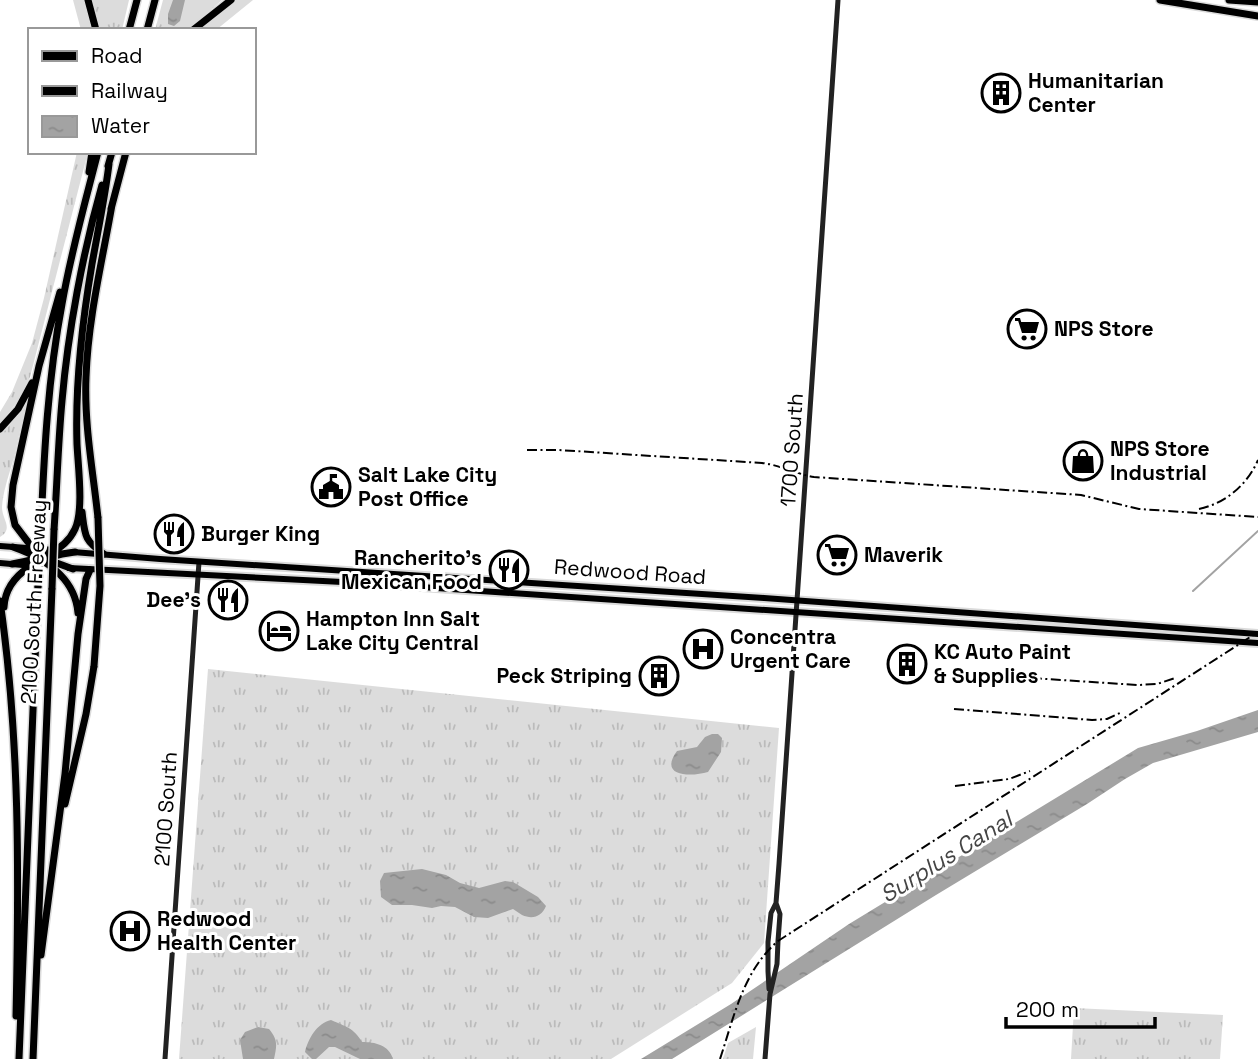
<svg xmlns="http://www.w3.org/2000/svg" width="1258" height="1059" viewBox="0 0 1258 1059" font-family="'Space Grotesk',sans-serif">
<defs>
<pattern id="grass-tufts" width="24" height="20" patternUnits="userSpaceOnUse" patternTransform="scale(1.75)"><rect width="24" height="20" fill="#dcdcdc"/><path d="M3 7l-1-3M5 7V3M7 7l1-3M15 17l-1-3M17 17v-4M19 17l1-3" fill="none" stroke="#bbb"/></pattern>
<pattern id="water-ripples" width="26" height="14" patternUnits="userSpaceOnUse" patternTransform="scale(1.75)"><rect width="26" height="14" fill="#a3a3a3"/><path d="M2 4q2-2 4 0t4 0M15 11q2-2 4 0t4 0" fill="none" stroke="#8b8b8b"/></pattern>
</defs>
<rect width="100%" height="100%" fill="#fff"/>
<path fill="url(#grass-tufts)" d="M73 0H85L93 30H81Z
M91 0H129L122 30H99Z
M163 0H222L188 30H155Z
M233 0H253L216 30H196Z
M77 152H88L30 377 18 401 0 423V412L12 392 32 343 44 298Z
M24 403 27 405C25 414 22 422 20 431 17 442 16 453 12 464 8 478 3 492 2 507 2 520 14 528 0 537V431Z
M208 669 779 728 764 943 732 983 611 1059H179Z
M1074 1008 1223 1015 1220 1059H1071Z
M756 1027 753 1059H723L728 1043Z"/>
<path fill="url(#water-ripples)" d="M173 0H185L180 21 174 26 168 24V14Z
M1258 710V732L1153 763 1125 779 1087 804 936 895 672 1059H641L731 1004 849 924 1138 748 1197 731Z
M712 734H718L722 738 721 752 708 772C691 777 658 777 677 751L697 747 705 737Z
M422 869 446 875 460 883 479 888 505 881 513 882 538 897 546 906C542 916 533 920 522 915 519 913 516 911 513 909L488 918 474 917 455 907 441 906 432 908 412 905H392L381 897 380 881 384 873Z
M331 1020C346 1027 353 1027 362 1042 375 1042 389 1045 393 1059H360L335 1047H329L316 1059H312L305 1052C308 1039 317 1023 331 1020Z
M258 1027 269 1029C278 1040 277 1045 274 1059H243L240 1040 245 1032Z"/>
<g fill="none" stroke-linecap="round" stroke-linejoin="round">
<path stroke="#a3a3a3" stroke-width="2" d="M1193 591 1258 531"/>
<defs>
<path id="primary" d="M0 546 55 550
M73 552 160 559 764 598 1258 634
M0 563 34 566
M69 568 362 583 1258 643"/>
<path id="highway" d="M88 0 96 30
M1160 0 1258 16
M1229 0 1258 2
M129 30 137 0
M147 30 155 0
M193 30 231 0
M108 166 112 152
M89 172 92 152
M111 209 126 152
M60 292 39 366 13 485 11 507 15 525 28 542 54 562 73 569
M0 429 18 409 32 383
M82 512C85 536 84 540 104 554
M98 518C93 471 84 424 86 377 88 319 102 262 112 205
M41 528C44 453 48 378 62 304 71 252 85 203 98 152
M54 530C57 487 58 444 62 401 68 331 83 252 102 185
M13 547C44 558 75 577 78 613
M12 564C36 560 64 553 75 529 84 510 78 466 77 444 75 384 82 323 92 264 98 230 105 197 109 164
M0 601C20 738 19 877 16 1016
M4 607C6 572 44 555 75 552
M65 804 86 714 94 666
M41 955 65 774 78 634 86 579 90 570
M19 1059 38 586
M33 1059 52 588"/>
</defs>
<use href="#primary" stroke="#dbdbdb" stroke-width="10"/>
<use href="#highway" stroke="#dbdbdb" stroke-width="10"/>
<path stroke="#222" stroke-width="5" d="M769 989 768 971V942L771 913 776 903
M165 1059 199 562
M765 1059 770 994 777 964 778 941 780 914 776 903 779 864 838 0"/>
<use href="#primary" stroke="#000" stroke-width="6"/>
<use href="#highway" stroke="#000" stroke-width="7"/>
<path stroke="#000" stroke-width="2" stroke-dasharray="10 3.5 2 3.5" stroke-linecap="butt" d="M527 450H559L762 463C780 465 796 474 814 477L1081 495 1139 509 1258 517
M1199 509C1226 503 1247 485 1258 460
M956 673 1138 685 1157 684 1175 678
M954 709 1092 720 1107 719 1120 713
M955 786 1009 779 1030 771
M720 1059C734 1017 743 971 778 941L1258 632"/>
<defs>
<path id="highway-bridge" d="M38 586 41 528
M52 588 54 530
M94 666 100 586 98 518"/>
</defs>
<use href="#highway-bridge" stroke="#dbdbdb" stroke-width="10" stroke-linecap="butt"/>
<use href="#highway-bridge" stroke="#000" stroke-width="7"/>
</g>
<defs>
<symbol id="building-ring" viewBox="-11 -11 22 22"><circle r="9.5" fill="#fff" stroke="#000" stroke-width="1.5"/><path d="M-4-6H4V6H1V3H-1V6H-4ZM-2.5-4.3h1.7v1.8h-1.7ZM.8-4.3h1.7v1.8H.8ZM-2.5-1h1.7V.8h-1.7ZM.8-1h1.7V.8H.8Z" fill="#000"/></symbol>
<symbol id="supermarket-ring" viewBox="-11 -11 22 22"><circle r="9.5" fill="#fff" stroke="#000" stroke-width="1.5"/><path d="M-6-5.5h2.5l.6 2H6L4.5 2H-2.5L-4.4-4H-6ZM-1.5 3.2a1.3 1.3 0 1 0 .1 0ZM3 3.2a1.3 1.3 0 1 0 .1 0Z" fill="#000"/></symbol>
<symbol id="shop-ring" viewBox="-11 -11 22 22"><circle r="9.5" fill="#fff" stroke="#000" stroke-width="1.5"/><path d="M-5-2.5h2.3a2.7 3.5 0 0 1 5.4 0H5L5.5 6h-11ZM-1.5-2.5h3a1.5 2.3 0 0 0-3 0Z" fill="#000"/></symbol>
<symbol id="civic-ring" viewBox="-11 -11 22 22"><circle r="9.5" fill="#fff" stroke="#000" stroke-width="1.5"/><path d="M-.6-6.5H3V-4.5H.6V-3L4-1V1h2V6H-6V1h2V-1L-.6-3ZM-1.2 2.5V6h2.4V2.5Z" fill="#000"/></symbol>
<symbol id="restaurant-ring" viewBox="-11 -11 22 22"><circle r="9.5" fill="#fff" stroke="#000" stroke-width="1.5"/><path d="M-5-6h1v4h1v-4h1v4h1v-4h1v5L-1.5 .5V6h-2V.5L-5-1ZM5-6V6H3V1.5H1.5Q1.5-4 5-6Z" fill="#000"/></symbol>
<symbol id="hotel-ring" viewBox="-11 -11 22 22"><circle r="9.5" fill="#fff" stroke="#000" stroke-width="1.5"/><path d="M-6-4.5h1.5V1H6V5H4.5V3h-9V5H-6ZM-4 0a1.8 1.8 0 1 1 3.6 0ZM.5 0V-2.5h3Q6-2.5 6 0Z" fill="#000"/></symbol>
<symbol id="hospital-ring" viewBox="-11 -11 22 22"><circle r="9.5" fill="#fff" stroke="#000" stroke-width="1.5"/><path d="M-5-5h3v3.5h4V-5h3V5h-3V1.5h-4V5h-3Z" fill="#000"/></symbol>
</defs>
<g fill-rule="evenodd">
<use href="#building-ring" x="979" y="71" width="44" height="44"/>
<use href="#supermarket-ring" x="1005" y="307" width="44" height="44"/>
<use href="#shop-ring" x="1061" y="439" width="44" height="44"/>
<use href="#civic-ring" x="309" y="465" width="44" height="44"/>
<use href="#restaurant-ring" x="152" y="512" width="44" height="44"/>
<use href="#supermarket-ring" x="815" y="533" width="44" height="44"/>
<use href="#restaurant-ring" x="487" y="548" width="44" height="44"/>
<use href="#restaurant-ring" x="206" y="578" width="44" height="44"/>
<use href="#hotel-ring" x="257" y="609" width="44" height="44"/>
<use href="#hospital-ring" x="681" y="627" width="44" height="44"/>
<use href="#building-ring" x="885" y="642" width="44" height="44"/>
<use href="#building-ring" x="637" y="654" width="44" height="44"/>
<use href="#hospital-ring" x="108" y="909" width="44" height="44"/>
</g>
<g text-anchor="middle" stroke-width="6" stroke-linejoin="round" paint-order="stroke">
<g font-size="21" font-weight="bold" fill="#000" stroke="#fff" text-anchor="start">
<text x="1028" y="88">Humanitarian<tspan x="1028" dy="24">Center</tspan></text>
<text x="1054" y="336">NPS Store</text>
<text x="1110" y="456">NPS Store<tspan x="1110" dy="24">Industrial</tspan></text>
<text x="358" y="482">Salt Lake City<tspan x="358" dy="24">Post Office</tspan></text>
<text x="201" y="541">Burger King</text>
<text x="864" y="562">Maverik</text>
<text x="482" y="565" text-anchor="end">Rancherito's<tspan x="482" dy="24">Mexican Food</tspan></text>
<text x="201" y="607" text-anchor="end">Dee's</text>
<text x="306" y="626">Hampton Inn Salt<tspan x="306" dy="24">Lake City Central</tspan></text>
<text x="730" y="644">Concentra<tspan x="730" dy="24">Urgent Care</tspan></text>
<text x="934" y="659">KC Auto Paint<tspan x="934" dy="24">&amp; Supplies</tspan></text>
<text x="632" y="683" text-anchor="end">Peck Striping</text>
<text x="157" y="926">Redwood<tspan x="157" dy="24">Health Center</tspan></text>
</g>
<g font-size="21" fill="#000" stroke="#fff">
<text transform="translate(792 450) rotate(-86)" y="7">1700 South</text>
<text transform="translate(630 572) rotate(4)" y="7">Redwood Road</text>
<text transform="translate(34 602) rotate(-87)" y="7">2100 South Freeway</text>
<text transform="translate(166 809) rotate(-86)" y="7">2100 South</text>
</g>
<g font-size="23" font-style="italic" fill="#444" stroke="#fff">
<text transform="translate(946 857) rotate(-32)" y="8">Surplus Canal</text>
</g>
</g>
<rect x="28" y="28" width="228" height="126" fill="#ffffff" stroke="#999999" stroke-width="2"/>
<rect x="42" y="51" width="35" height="10" fill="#000000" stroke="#999999" stroke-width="2"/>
<text x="91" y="63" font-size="21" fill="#000000">Road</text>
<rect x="42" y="86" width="35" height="10" fill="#000000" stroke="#999999" stroke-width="2"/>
<text x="91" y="98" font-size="21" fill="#000000">Railway</text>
<rect x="42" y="116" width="35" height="21" fill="url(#water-ripples)" stroke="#999999" stroke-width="2"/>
<text x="91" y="133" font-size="21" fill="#000000">Water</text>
<path d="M1006 1017v10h149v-10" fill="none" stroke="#000000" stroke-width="3.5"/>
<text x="1016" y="1017" font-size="21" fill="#000000" stroke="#ffffff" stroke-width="5" paint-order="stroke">200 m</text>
</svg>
